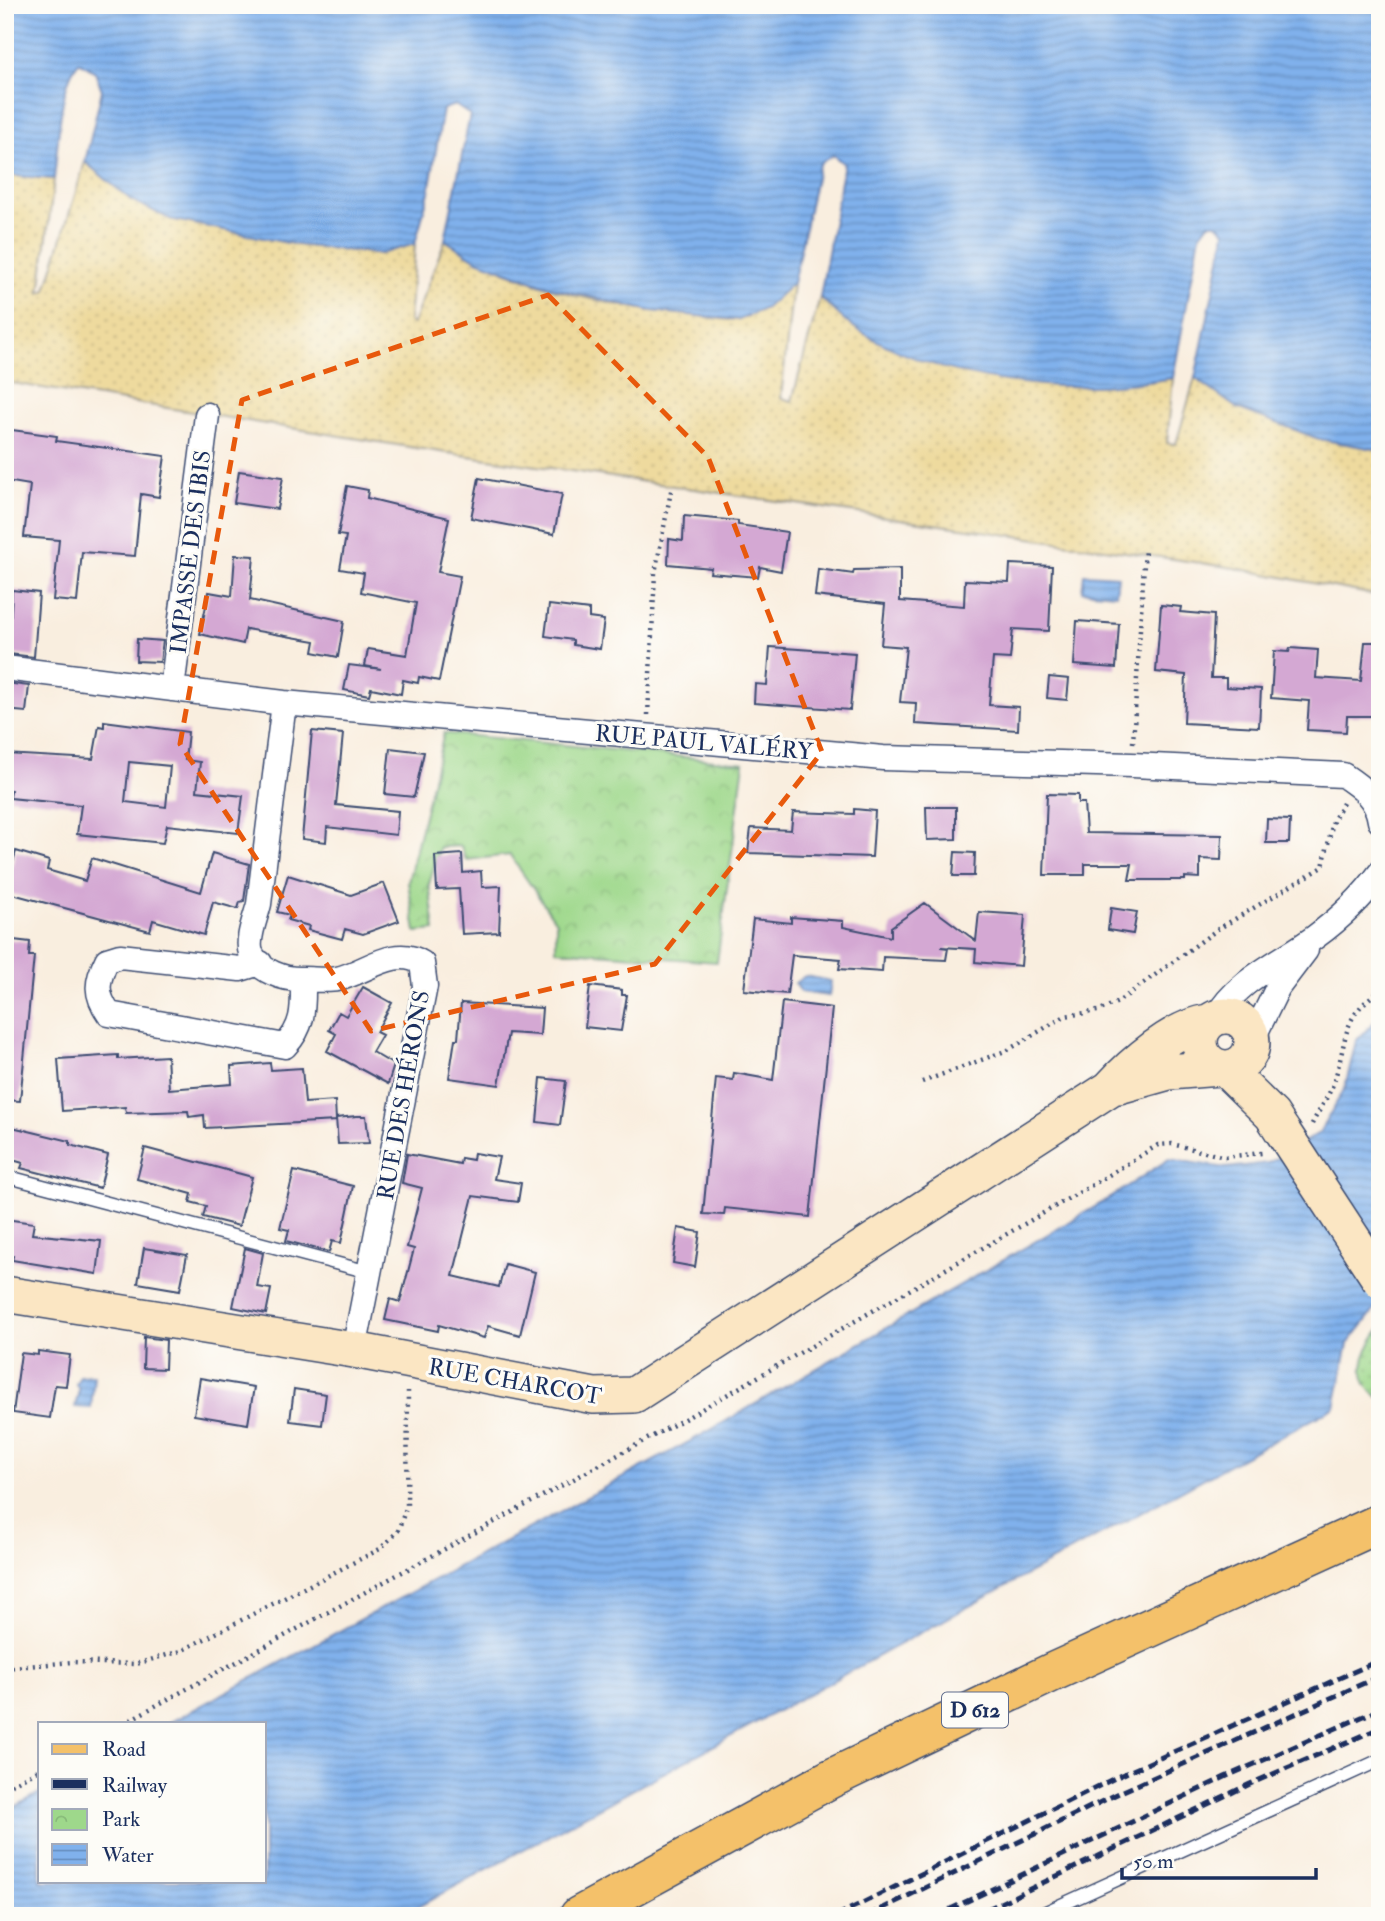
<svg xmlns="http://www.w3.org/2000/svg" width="1385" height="1921" viewBox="0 0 1385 1921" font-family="'IM FELL Double Pica',serif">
<defs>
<pattern id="grass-dots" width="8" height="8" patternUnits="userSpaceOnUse" patternTransform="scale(1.75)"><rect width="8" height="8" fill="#9ed88b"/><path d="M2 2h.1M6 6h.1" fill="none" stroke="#88ba7a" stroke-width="1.8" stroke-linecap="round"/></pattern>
<pattern id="sand-dots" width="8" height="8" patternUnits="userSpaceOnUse" patternTransform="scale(1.75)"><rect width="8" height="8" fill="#eeda9e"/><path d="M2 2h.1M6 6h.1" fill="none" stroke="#ccbb8a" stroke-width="1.8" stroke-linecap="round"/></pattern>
<pattern id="park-crowns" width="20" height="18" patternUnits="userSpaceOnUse" patternTransform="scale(1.75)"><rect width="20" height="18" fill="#9ed88b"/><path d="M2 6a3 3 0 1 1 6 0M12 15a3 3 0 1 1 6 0" fill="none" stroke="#88ba7a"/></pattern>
<pattern id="water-rules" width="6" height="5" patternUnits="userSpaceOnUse" patternTransform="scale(1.75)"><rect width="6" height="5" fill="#80b1ec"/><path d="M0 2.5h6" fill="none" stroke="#6890c2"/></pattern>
</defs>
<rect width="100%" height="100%" fill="#fdfcf7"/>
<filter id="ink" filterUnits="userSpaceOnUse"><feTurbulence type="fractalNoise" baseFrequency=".0143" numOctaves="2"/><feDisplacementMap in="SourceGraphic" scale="14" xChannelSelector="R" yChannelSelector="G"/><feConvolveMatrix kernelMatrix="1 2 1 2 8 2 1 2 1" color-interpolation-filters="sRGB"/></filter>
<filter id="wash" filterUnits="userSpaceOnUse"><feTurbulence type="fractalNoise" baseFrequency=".00686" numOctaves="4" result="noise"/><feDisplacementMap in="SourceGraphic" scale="28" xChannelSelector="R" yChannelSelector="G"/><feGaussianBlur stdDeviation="1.57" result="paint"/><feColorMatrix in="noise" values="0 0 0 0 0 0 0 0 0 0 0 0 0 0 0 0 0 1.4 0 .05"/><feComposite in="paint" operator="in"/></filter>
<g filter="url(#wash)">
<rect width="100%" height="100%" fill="#f9eedf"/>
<path fill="url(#grass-dots)" stroke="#5c8474" stroke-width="2" d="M1380 1329V1398C1351 1380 1364 1351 1380 1329Z"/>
<path fill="url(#sand-dots)" stroke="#84847e" stroke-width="2" d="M85 162 131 200 170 219 298 245 380 254 415 244 409 321 413 324 445 240C518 287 612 308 698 316 711 317 729 322 741 319 762 313 777 297 793 283L781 398 792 401 820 297C830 306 841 318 852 326 941 385 1070 396 1173 378L1167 443 1176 444 1195 378 1237 408 1319 439 1380 450V596L1235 568 441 452 5 382V175L54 179 40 293 46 290Z"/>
<path fill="url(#park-crowns)" stroke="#5c8474" stroke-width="2" d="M444 733 744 763 717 962 556 950V922L510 855 466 860 461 846 440 847 429 884 435 930 416 932 408 882Z"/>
<path fill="url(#water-rules)" stroke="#4e70a5" stroke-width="2" d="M5 5H1380V450L1319 439 1237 408 1195 378 1224 240 1225 231 1217 223H1209L1200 235 1173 378C1068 396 943 386 852 326 841 318 830 306 820 297L844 164 833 155 819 164 793 283 766 308 739 320 651 311 549 287 477 260 445 240 470 115 455 105 443 109 429 192 415 244 380 254 298 245 170 219 131 200 85 162 102 90 95 72 79 62C59 82 58 149 54 179L5 175Z
M1084 574 1118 576 1116 594 1082 591Z
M805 976 831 981 829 996 801 992 795 983Z
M1380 1016V1303L1348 1344 1335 1407 401 1916H5V1812L40 1793V1881H264V1723H169L700 1436 1105 1201 1169 1159 1226 1168 1268 1163 1319 1133 1345 1088 1356 1041Z
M94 1375 91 1408 75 1407 79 1390 76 1384 80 1376Z"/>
<g id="blocks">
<path fill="#d4a8d3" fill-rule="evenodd" d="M12 430 57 436 56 441 165 456 159 497 141 494 135 556 82 552 77 602 53 600 59 540 24 537 30 485 6 481Z
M239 471 283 477 277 509 234 503Z
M479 478 562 494 554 534 471 518Z
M347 486 368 490 367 498 449 518 438 572 460 576 439 681 419 677 418 683 403 680 401 694 371 688 369 695 344 690 349 665 381 669 365 666 368 649 407 655 416 603 361 592 364 573 340 569 346 536 338 535Z
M684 516 738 521V525L787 532 781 571 760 567 758 577 710 573 711 568 668 564 669 539 683 541Z
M235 555 254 556 250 600 344 621 338 657 313 652 315 641 246 629 243 644 200 634 209 592 232 596Z
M1010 564 1052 566 1049 631 1013 629 1010 659 993 658 989 705 1019 707 1018 730 915 724 916 703 900 702 906 647 881 645 885 604 815 596 818 569 853 574 854 570 900 569V601L964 606 965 580 1009 582Z
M12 590 39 593 34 657 9 654Z
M549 605 589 610V618L604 620 600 649 573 645V640L545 636Z
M1161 605 1181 607 1180 612 1214 615 1211 678H1226V687L1261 689 1259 727 1184 723 1186 675 1156 672Z
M1077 621 1119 624 1116 668 1074 665Z
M137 639 163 641 160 662 136 661Z
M1365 642H1380V716H1347L1346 732 1307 730 1309 701 1271 698 1274 651 1289 652 1290 648 1318 650 1316 678 1361 681Z
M770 647 855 653 850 710 754 703 755 684 767 685Z
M1049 677 1069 679 1067 700 1047 698Z
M6 683 29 686 26 712 5 710Z
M104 721 188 732 185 760 200 762 197 791 243 796 238 833 167 825 163 843 77 834 81 805 10 798 11 790 5 789V754L93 759 99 726 104 727ZM129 762 170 766 166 807 125 802Z
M312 731 343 734 336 805 398 811 396 835 327 827 326 842 302 839Z
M390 748 424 752 414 797 385 794Z
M1047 794 1078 795V803H1084L1086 833 1222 835 1221 860 1200 859V878L1185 877V880H1129L1132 864H1085V875H1044Z
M926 807H956V839L927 840Z
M854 809 875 811 872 857 748 853 751 828 791 830 793 812 854 814Z
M1267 819 1290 820 1289 843H1266Z
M16 851 49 861 47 870 85 881 92 858 201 892 212 853 249 864 244 901 240 902 238 909 213 902 204 935 153 920 150 931 5 892Z
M955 852 975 853 974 876H953Z
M462 854 463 873 481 871 482 887 501 886 499 932 462 934 459 889 437 890 435 856Z
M288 875 351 895 384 883 399 921 363 934 345 929 342 939 308 930 309 926 288 920 290 915 277 912Z
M925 903 976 941 979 912 1025 915 1021 966 975 962 976 949 941 947 948 948 946 960 883 957 882 972 839 969 841 959 792 955 787 994 744 990 753 919 791 923V917L843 921V927L891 937V927Z
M1111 908 1137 912 1133 934 1108 930Z
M5 939 30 942 29 956H34L20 1101 5 1100Z
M590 986 622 990V995H627L621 1031 585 1027Z
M363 987 392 1003 376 1032 382 1035 372 1052 394 1065 388 1084 327 1051 336 1034 329 1030 339 1012 346 1016Z
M782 1002 832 1008 810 1217 725 1208 724 1215 703 1214 716 1078 733 1080 734 1073 773 1080Z
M461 1003 542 1008 540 1035 508 1033 499 1085 449 1078 455 1039H458Z
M118 1055V1059L167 1056 169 1089 232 1084 231 1066 270 1063 271 1070 302 1068 305 1103 335 1101 336 1121 205 1128 204 1115 189 1117 188 1111 126 1113 125 1107 62 1111 58 1059Z
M541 1078 566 1081 560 1125 537 1122Z
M357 1116H366L369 1143 338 1144 336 1118Z
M8 1126 70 1141V1145L108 1155 100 1188 21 1168 23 1163 5 1158Z
M145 1148 252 1177 239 1226 203 1217 206 1206 190 1202 192 1194 137 1179Z
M474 1153 499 1157 494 1179 521 1183 518 1202 473 1196 453 1276 499 1287 505 1264 535 1272 520 1335 488 1326 484 1338 439 1325 438 1331 385 1320 390 1299 400 1302 414 1249 407 1247 422 1188 402 1183 407 1154 460 1164 461 1158 473 1160Z
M294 1171 353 1186 341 1243 332 1241 329 1252 286 1241 289 1230 280 1228Z
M5 1219 34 1223 32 1234 101 1241 97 1274 12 1260 13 1256 5 1255Z
M678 1228 700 1232 695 1267 673 1263Z
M144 1248 187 1255 180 1290 138 1283Z
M245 1248 263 1253 257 1287 271 1289 266 1314 233 1307Z
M144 1337 166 1340 165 1369 143 1368Z
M38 1351 70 1355 66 1386 55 1385 50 1418 13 1413 21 1353 38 1355Z
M200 1378 254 1387 248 1424 194 1415Z
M294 1389 326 1394 322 1425 290 1421Z"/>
</g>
</g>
<g filter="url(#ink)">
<use href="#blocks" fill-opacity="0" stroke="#3c4c71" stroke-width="2"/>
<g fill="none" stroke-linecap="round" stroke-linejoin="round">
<defs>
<path id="lane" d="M5 1176 369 1272
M1037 1916 1380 1760"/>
<path id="street" d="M5 668 284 703 883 758 1132 765 1343 775C1361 787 1377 798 1380 821
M172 689 207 415
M260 963 240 969 120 956 107 960C96 982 95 994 109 1014L285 1046C305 1025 303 1007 303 979 286 980 259 972 251 953 246 939 256 917 259 904L284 703
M303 979C314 979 327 981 337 979 365 973 394 945 422 963L425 986 354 1350
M1216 1018C1235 981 1283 961 1315 937 1341 918 1362 898 1380 873
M1252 1040 1278 987 1306 950"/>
<path id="secondary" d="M1200 1042a26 26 0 1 1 52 0a26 26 0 1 1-52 0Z
M1224 1068 1272 1115 1283 1132
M1119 1086 1169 1072 1219 1068
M5 1294 354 1350 594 1396 634 1395 1109 1089C1132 1064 1175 1026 1209 1022"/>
<path id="primary" d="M579 1916 830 1779 1053 1672 1380 1523"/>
</defs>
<use href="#lane" stroke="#3c4c71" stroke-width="15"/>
<use href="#street" stroke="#3c4c71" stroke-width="27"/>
<use href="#secondary" stroke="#3c4c71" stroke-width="38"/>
<use href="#primary" stroke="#3c4c71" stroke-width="41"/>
<path stroke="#3c4c71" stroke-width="4.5" stroke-dasharray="2 5" stroke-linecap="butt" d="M648 715 655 573 672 486
M1133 743 1145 548
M922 1082 1008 1050 1065 1016 1098 1011 1118 1002 1218 929 1323 867 1333 821 1343 803
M1312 1124C1320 1108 1332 1092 1336 1075 1348 1035 1342 1017 1380 990
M5 1668 72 1662 136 1664 181 1651 380 1549 398 1531 407 1505 408 1391
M124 1723 688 1417 1094 1184 1158 1145 1172 1144 1225 1157 1262 1153
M5 1788 40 1769"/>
<use href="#lane" stroke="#fff" stroke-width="12"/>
<use href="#street" stroke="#fff" stroke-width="24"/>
<use href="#secondary" stroke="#fbe6c3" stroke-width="35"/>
<use href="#primary" stroke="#f4c16a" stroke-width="38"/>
<path stroke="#1b2f5e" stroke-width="5" stroke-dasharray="10 5" stroke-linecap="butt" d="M836 1916 1117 1777 1380 1660
M867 1916 1121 1792 1380 1676
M936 1916 1225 1777 1380 1709
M973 1916 1250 1784 1380 1728"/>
<defs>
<path id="secondary-bridge" d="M1283 1132 1380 1280"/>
</defs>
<use href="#secondary-bridge" stroke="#3c4c71" stroke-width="38" stroke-linecap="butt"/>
<use href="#secondary-bridge" stroke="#fbe6c3" stroke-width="35"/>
</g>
</g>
<path fill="none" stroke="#e8590c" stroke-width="5" stroke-dasharray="14 9" stroke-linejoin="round" d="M548 295 708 457 822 752 655 964 371 1031 180 744 242 400Z"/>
<g text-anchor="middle" stroke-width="6" stroke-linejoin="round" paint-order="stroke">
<rect fill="#fdfcf7" stroke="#5f6c8c" stroke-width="2" x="942" y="1692.5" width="66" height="35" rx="5"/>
<g font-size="21" font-weight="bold" fill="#1b2f5e">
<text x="975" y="1717">D 612</text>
</g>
<g font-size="23" fill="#1b2f5e" stroke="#fdfcf7">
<text transform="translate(190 552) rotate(-83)" y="8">IMPASSE DES IBIS</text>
<text transform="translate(704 742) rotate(5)" y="8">RUE PAUL VALÉRY</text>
<text transform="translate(403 1095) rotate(-80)" y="8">RUE DES HÉRONS</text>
<text transform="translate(515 1381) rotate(10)" y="8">RUE CHARCOT</text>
</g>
</g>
<rect width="1385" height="1921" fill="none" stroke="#fdfcf7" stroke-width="28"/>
<rect x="38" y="1722" width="228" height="161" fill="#fdfcf7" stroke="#a3aaba" stroke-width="2"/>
<rect x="52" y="1744" width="35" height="10" fill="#f4c16a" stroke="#a3aaba" stroke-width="2"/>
<text x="102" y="1756" font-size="21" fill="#1b2f5e">Road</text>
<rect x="52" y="1779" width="35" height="10" fill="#1b2f5e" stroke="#a3aaba" stroke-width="2"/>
<text x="102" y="1792" font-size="21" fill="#1b2f5e">Railway</text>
<rect x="52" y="1809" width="35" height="21" fill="url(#park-crowns)" stroke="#a3aaba" stroke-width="2"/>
<text x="102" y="1826" font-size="21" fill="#1b2f5e">Park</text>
<rect x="52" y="1844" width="35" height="21" fill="url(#water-rules)" stroke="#a3aaba" stroke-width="2"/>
<text x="102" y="1862" font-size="21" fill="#1b2f5e">Water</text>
<path d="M1122 1868v10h194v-10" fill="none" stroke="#1b2f5e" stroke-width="3.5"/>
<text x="1133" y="1868" font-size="21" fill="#1b2f5e" stroke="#fdfcf7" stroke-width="5" paint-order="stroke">50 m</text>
</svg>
